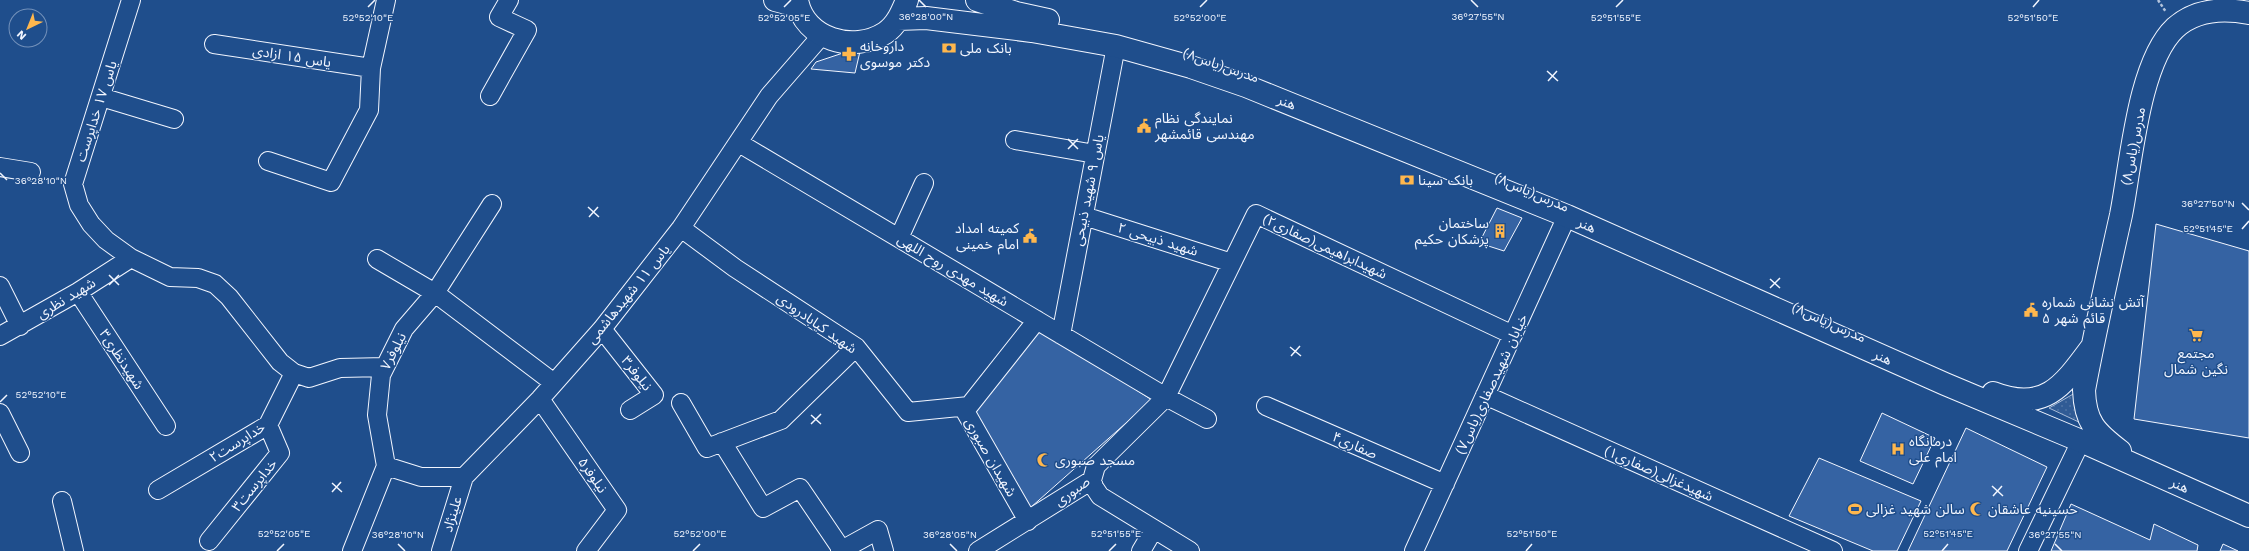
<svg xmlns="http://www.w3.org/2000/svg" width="2249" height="551" viewBox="0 0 2249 551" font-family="'Work Sans','Noto Sans Arabic',sans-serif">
<defs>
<pattern id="grass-dots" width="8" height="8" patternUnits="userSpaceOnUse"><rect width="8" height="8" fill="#305b95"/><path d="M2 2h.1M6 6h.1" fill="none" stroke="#4e73a5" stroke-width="1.8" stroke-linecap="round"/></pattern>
</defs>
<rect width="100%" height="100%" fill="#1f4e8c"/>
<path fill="url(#grass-dots)" stroke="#a8bbd7" d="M2075 393 2083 424 2049 408Z"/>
<path fill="#3563a3" stroke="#f2f6ff" d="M861 47 855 73 811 69 816 62Z
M1497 208 1522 218 1504 251 1479 243Z
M2156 224 2249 251V438L2134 419Z
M1041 329 1152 400 1030 508 975 412Z
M1882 413 1935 438 1913 484 1860 461Z
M1966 428 2047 467 2007 551H1908Z
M1819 458 1921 501 1897 551H1873L1789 516Z
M2071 504 2150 540 2154 524 2198 545 2197 551H2051Z
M2223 544 2238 551H2220Z"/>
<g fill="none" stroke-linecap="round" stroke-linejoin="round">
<defs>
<path id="minor" d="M131 0 73 184 79 205 91 224 106 240 131 258 170 277 198 278 215 284 229 297 280 362 294 373 309 378 340 368 385 367
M214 44 371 68
M490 96 527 30 499 17 509 0
M101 97 174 119
M1015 140 1095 154
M739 143 1166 397 1207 419
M268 161 331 182 369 110 371 68 386 0
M0 167 31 172
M1084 216 1232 263
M681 228 735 268 856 347 908 412 969 406
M899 238 924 183
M377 259 435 293 554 383
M0 286 20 326
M78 292 166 426
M602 329 654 395 630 410
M1061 335 1116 46
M0 336 78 292 131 258
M1485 395 1833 551
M540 399 617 510 586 551
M681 403 707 448 781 420 856 347
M1266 406 1445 484
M0 413 20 453
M722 442 763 508 800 488 842 550
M386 466 421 477H464L540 399 602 329 681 228 769 96 822 35
M386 466 377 415 381 375 404 329 435 293 492 204
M1092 480 1094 487 1100 496 1190 551
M158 490 268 425 294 373
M62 501 74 551
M1028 521 965 411 1037 320
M209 541 280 453 268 425
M352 551 386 466
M441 551 464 477
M840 551 878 530 884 551
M978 551 1092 480 1096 466 1166 397 1256 214 1513 335
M1141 551 1154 529
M1414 551 1567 216
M2028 551 2081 441"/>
<path id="major" d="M775 0 798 6
M797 0C804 40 854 53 885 33 897 25 902 12 907 0
M977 0 1016 13 1048 20
M898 19 926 18 1032 31 1116 46 1191 67 1246 86 1567 216 1945 384 2081 441 2249 516
M1993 393C2044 413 2063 386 2091 348
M2120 451C2095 432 2085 422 2084 390 2095 331 2108 273 2121 215 2131 165 2138 63 2175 28 2196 9 2223 8 2249 13"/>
</defs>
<use href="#minor" stroke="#f2f6ff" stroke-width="20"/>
<use href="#major" stroke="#f2f6ff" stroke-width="24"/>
<path stroke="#b3c4dc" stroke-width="2.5" stroke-dasharray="3 2" stroke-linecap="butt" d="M2158 0 2166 12"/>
<use href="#minor" stroke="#1f4e8c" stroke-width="18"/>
<use href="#major" stroke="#1f4e8c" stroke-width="22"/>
</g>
<path fill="none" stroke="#f2f6ff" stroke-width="1.5" d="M919 0 926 7M1471 0 1478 7M368 7 375 0M784 7 791 0M1200 7 1207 0M1616 7 1623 0M2033 7 2039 0M1547 71 1558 81M1548 81 1557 71M1068 139 1078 149M1068 149 1078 139M0 173 7 180M2242 203 2249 210M588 207 599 217M589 217 598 207M2242 229 2249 221M109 275 119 285M1770 279 1780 288M109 285 119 275M1770 288 1780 278M1290 347 1301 356M1291 356 1300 346M0 402 7 395M811 415 821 424M811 424 821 414M332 483 342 492M1992 486 2003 496M332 492 341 482M1993 496 2002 486M398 544 405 551M950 544 957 551M2055 544 2062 551M277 551 284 544M693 551 700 544M1109 551 1116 544M1526 551 1532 544M1942 551 1948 544"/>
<defs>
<symbol id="bank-bare" viewBox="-9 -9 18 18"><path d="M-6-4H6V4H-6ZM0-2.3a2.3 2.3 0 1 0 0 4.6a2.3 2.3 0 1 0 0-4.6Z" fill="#ffb74d" stroke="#1f4e8c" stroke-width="2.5" paint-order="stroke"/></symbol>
<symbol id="pharmacy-bare" viewBox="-9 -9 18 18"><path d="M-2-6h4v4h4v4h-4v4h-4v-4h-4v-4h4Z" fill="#ffb74d" stroke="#1f4e8c" stroke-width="2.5" paint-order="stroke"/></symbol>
<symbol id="civic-bare" viewBox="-9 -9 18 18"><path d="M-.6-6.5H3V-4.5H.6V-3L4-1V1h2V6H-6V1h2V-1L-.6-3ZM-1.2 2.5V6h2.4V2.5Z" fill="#ffb74d" stroke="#1f4e8c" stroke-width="2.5" paint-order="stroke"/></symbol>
<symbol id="building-bare" viewBox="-9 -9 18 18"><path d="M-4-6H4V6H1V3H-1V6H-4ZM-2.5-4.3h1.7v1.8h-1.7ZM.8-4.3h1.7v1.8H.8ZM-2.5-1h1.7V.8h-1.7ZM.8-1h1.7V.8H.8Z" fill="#ffb74d" stroke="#1f4e8c" stroke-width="2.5" paint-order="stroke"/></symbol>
<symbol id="supermarket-bare" viewBox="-9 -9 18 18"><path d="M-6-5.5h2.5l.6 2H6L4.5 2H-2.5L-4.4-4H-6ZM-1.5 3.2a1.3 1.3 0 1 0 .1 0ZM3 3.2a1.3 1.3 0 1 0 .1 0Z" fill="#ffb74d" stroke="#1f4e8c" stroke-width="2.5" paint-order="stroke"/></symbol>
<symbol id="hospital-bare" viewBox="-9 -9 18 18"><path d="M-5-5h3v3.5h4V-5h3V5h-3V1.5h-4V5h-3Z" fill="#ffb74d" stroke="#1f4e8c" stroke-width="2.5" paint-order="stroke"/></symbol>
<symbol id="mosque-bare" viewBox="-9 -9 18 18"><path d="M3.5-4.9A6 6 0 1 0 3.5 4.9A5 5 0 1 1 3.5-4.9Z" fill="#ffb74d" stroke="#1f4e8c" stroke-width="2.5" paint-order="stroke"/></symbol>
<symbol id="stadium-bare" viewBox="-9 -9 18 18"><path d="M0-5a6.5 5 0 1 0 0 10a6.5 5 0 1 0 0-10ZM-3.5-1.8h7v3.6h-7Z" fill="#ffb74d" stroke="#1f4e8c" stroke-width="2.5" paint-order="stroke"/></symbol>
</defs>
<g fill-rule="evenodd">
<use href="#bank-bare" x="939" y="38" width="20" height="20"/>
<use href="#pharmacy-bare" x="839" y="44" width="20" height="20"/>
<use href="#civic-bare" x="1134" y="116" width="20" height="20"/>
<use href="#bank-bare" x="1397" y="170" width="20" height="20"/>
<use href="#building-bare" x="1490" y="221" width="20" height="20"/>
<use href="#civic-bare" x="1020" y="226" width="20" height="20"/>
<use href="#civic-bare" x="2021" y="300" width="20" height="20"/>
<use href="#supermarket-bare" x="2186" y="325" width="20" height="20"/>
<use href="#hospital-bare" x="1888" y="439" width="20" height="20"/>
<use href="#mosque-bare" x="1034" y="450" width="20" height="20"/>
<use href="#stadium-bare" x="1845" y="499" width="20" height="20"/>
<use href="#mosque-bare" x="1967" y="499" width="20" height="20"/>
</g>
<g text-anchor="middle" stroke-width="3" stroke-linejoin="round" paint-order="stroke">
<g font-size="14" fill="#f2f6ff" stroke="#1f4e8c" text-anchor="start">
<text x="860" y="51">داروخانه<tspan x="860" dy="16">دکتر موسوی</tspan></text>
<text x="960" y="53">بانک ملی</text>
<text x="1155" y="123">نمایندگی نظام<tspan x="1155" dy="16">مهندسی قائمشهر</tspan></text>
<text x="1418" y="185">بانک سینا</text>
<text x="1489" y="228" text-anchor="end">ساختمان<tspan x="1489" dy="16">پزشکان حکیم</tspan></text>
<text x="1019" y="233" text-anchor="end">کمیته امداد<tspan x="1019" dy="16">امام خمینی</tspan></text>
<text x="2042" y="307">آتش نشانی شماره<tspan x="2042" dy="16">۵ قائم شهر</tspan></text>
<text x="2196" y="358" text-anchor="middle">مجتمع<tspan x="2196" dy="16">نگین شمال</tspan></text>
<text x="1909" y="446">درمانگاه<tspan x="1909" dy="16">امام علی</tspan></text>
<text x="1055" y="465">مسجد صبوری</text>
<text x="1866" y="514">سالن شهید غزالی</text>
<text x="1988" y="514">حسینیه عاشقان</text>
</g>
<g font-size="14" fill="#f2f6ff" stroke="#1f4e8c">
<text transform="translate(292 56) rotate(9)" y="5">یاس ۱۵ ازادی</text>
<text transform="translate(1221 65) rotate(19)" y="5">مدرس(یاس۸)</text>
<text transform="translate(1287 102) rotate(22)" y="5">هنر</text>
<text transform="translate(96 111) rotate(-72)" y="5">یاس ۱۷ خداپرست</text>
<text transform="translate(2133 146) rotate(-79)" y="5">مدرس(یاس۸)</text>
<text transform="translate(1088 190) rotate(-79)" y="5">یاس ۹ شهید ذبیحی</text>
<text transform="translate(1532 192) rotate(23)" y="5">مدرس(یاس۸)</text>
<text transform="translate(1587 225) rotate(24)" y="5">هنر</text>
<text transform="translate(1158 239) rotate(17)" y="5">شهید ذبیحی ۲</text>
<text transform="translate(1325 246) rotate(25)" y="5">شهیدابراهیمی(صفاری۲)</text>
<text transform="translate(953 270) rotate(31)" y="5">شهید مهدی روح اللهی</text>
<text transform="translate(628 294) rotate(-51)" y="5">یاس ۱۱ شهیدهاشمی</text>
<text transform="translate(66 298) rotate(-31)" y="5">شهید نظری</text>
<text transform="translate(1829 322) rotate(24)" y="5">مدرس(یاس۸)</text>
<text transform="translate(817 323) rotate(35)" y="5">شهید کیابادرودی</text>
<text transform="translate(393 351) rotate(-63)" y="5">نیلوفر۷</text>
<text transform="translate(1883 357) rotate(24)" y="5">هنر</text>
<text transform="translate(122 359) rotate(57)" y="5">شهیدنظری۳</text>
<text transform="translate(637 373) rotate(52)" y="5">نیلوفر۳</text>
<text transform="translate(1491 384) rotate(-65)" y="5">خیابان شهیدصفاری(یاس۷)</text>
<text transform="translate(237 442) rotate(-32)" y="5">خداپرست۲</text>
<text transform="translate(1355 445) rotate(24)" y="5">صفاری۴</text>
<text transform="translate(991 457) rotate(60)" y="5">شهیدان صبوری</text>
<text transform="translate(1659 473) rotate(24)" y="5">شهیدغزالی(صفاری۱)</text>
<text transform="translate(593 475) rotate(55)" y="5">نیلوفر۵</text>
<text transform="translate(254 485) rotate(-51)" y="5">خداپرست۳</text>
<text transform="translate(2180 485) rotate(24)" y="5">هنر</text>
<text transform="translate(1072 491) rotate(-36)" y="5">صبوری</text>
<text transform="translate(452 514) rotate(-73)" y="5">علینژاد</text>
</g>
</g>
<g font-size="10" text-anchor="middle" fill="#f2f6ff" stroke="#1f4e8c" stroke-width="3" stroke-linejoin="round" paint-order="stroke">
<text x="926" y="20">36°28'00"N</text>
<text x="1478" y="20">36°27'55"N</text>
<text x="368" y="21">52°52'10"E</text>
<text x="784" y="21">52°52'05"E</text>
<text x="1200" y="21">52°52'00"E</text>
<text x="1616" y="21">52°51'55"E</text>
<text x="2033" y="21">52°51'50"E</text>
<text x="41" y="184">36°28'10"N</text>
<text x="2208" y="207">36°27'50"N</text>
<text x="2208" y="232">52°51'45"E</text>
<text x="41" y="398">52°52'10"E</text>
<text x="284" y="537">52°52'05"E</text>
<text x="700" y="537">52°52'00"E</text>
<text x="1116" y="537">52°51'55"E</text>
<text x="1532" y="537">52°51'50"E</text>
<text x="1948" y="537">52°51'45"E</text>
<text x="398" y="538">36°28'10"N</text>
<text x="950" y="538">36°28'05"N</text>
<text x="2055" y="538">36°27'55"N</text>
</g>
<g transform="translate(28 28) rotate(223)"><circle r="19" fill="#1f4e8c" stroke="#7391ba"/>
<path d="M0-3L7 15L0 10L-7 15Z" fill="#ffb74d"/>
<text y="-6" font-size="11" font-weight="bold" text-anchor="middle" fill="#f2f6ff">N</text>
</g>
</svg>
